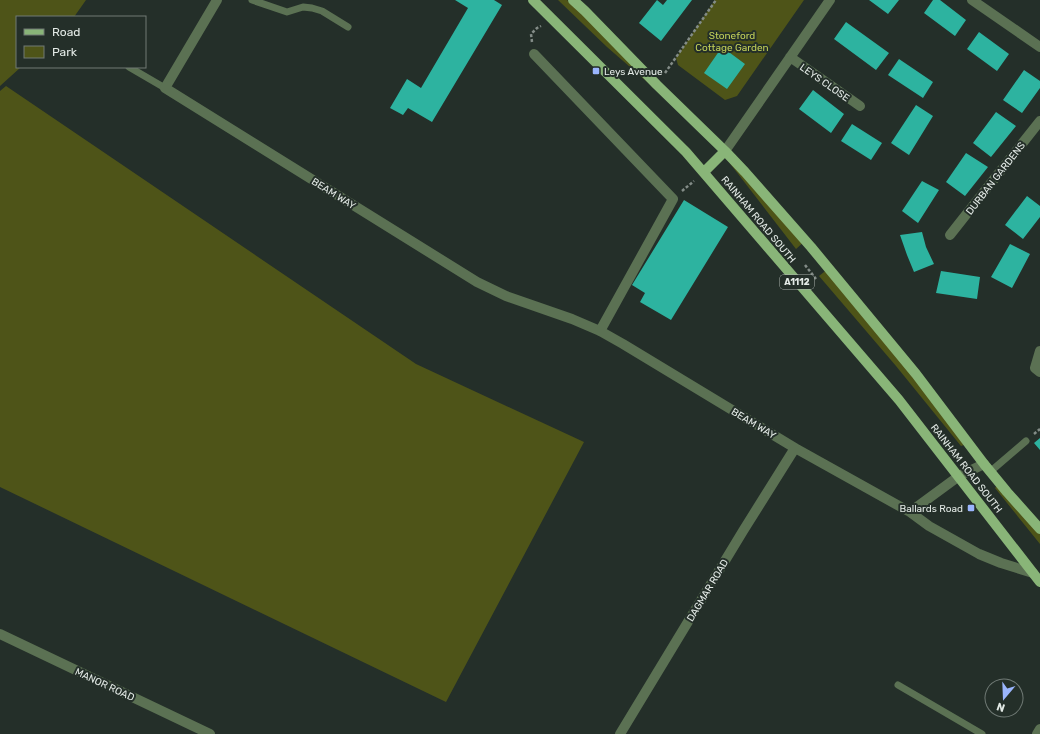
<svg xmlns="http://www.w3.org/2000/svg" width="1040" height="734" viewBox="0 0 1040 734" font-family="Rubik,sans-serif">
<rect width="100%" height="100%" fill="#242f29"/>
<path fill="#4e5418" d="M0 0H86L74 17H17V67H21L0 86Z
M558 0H567L628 56 690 119 607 47Z
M715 0H804L737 96 725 100 678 65 676 58Z
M6 86 416 364 584 442 446 702 0 487V91Z
M725 157 806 240 796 249Z
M829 268 967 444 961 446 896 366 819 276Z
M997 486 1040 531V544L995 488Z"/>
<path fill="#2db3a0" d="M455 0H494L502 5 432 122 408 108 403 115 390 108 407 79 421 88 468 8Z
M657 0 663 5 667 0H692L661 41 639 23Z
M869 0H899L888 14Z
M933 0H940L966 20 955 36 924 13Z
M846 22 889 53 876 70 834 39Z
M979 32 1009 54 997 71 967 49Z
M722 47 745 64 727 89 704 73Z
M899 59 933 82 923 98 888 75Z
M1024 70 1040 81V88L1022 113 1003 100Z
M813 90 844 114 831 133 799 109Z
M916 105 933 116 909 155 891 143Z
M996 112 1016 126 991 157 973 143Z
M852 124 882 143 871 160 841 141Z
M966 153 988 167 965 196 946 182Z
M922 181 939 190 918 223 902 211Z
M1027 196 1040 206V217L1023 239 1005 225Z
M684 200 728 227 671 320 640 302 645 293 632 285Z
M922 232 926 247 934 264 914 272 907 255 900 235Z
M1010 244 1030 254 1012 288 991 277Z
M941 271 980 277 977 299 936 293Z
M1040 438V450L1034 443Z"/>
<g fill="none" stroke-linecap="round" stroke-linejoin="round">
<path stroke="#838c87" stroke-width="2.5" stroke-dasharray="3 2" stroke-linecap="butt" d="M532 42 531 34 537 28 541 26
M665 73 716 0
M682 191 694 181
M805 265 816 279
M1034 434 1040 429"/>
<path stroke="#5b7153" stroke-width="7" d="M252 0 287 12 303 7 312 8 322 11 348 27
M129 67 165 88
M991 471 1026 441
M898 685 982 734"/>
<path stroke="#5b7153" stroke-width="10" d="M217 0 165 88 477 282 506 296 572 319 600 331 623 344 795 448 910 512 929 526 979 554 1001 563 1033 573
M972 0 1040 47
M534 54 673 199 600 331
M790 57 860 106
M725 151 830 0
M950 235 1040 121
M1040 351 1035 368 1040 372
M910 512 959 476 984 464
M0 634 210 734
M620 734 743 531 795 448
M1037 734 1040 729"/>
<path stroke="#89b578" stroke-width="10" d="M533 0 686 152 899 400 1040 582
M573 0 585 11 657 85 725 151 745 172 811 247 916 374 984 464 1007 492 1040 529
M704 172 725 151"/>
</g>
<g fill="#9ab5fd" stroke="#242f29" stroke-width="1.5">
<rect x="592" y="67" width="8" height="8" rx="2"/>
<rect x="967" y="504" width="8" height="8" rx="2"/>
</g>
<g text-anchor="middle" stroke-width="4" stroke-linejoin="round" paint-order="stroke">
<rect fill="#242f29" stroke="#aab2ad" stroke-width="1" x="780" y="275" width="34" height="14" rx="3"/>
<g font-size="9" font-weight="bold" fill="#e3eae6">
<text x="797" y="285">A1112</text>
</g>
<g font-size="10" fill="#c2d058" stroke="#242f29">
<text x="732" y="39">Stoneford<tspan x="732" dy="12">Cottage Garden</tspan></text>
</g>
<g font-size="10" fill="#e3eae6" stroke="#242f29" text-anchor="start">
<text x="604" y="75">Leys Avenue</text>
<text x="963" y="512" text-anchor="end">Ballards Road</text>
</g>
<g font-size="10" fill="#e3eae6" stroke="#242f29">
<text transform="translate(825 82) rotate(35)" y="4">LEYS CLOSE</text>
<text transform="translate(995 178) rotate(-52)" y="4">DURBAN GARDENS</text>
<text transform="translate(334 193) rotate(32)" y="4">BEAM WAY</text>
<text transform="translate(759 219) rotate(50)" y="4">RAINHAM ROAD SOUTH</text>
<text transform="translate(754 423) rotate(31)" y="4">BEAM WAY</text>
<text transform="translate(967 468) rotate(52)" y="4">RAINHAM ROAD SOUTH</text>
<text transform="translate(707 590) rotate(-59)" y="4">DAGMAR ROAD</text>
<text transform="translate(105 684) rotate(25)" y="4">MANOR ROAD</text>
</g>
</g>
<rect x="16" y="16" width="130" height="52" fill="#242f29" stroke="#707a75"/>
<rect x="24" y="29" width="20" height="6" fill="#89b578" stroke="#707a75"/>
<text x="52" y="36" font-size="12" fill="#e3eae6">Road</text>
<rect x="24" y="46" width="20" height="12" fill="#4e5418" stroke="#707a75"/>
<text x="52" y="56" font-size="12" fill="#e3eae6">Park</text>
<g transform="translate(1004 698) rotate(199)"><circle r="19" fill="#242f29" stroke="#707a75"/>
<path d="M0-3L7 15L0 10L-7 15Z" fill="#9ab5fd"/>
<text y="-6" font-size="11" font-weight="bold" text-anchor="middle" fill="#e3eae6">N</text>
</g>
</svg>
